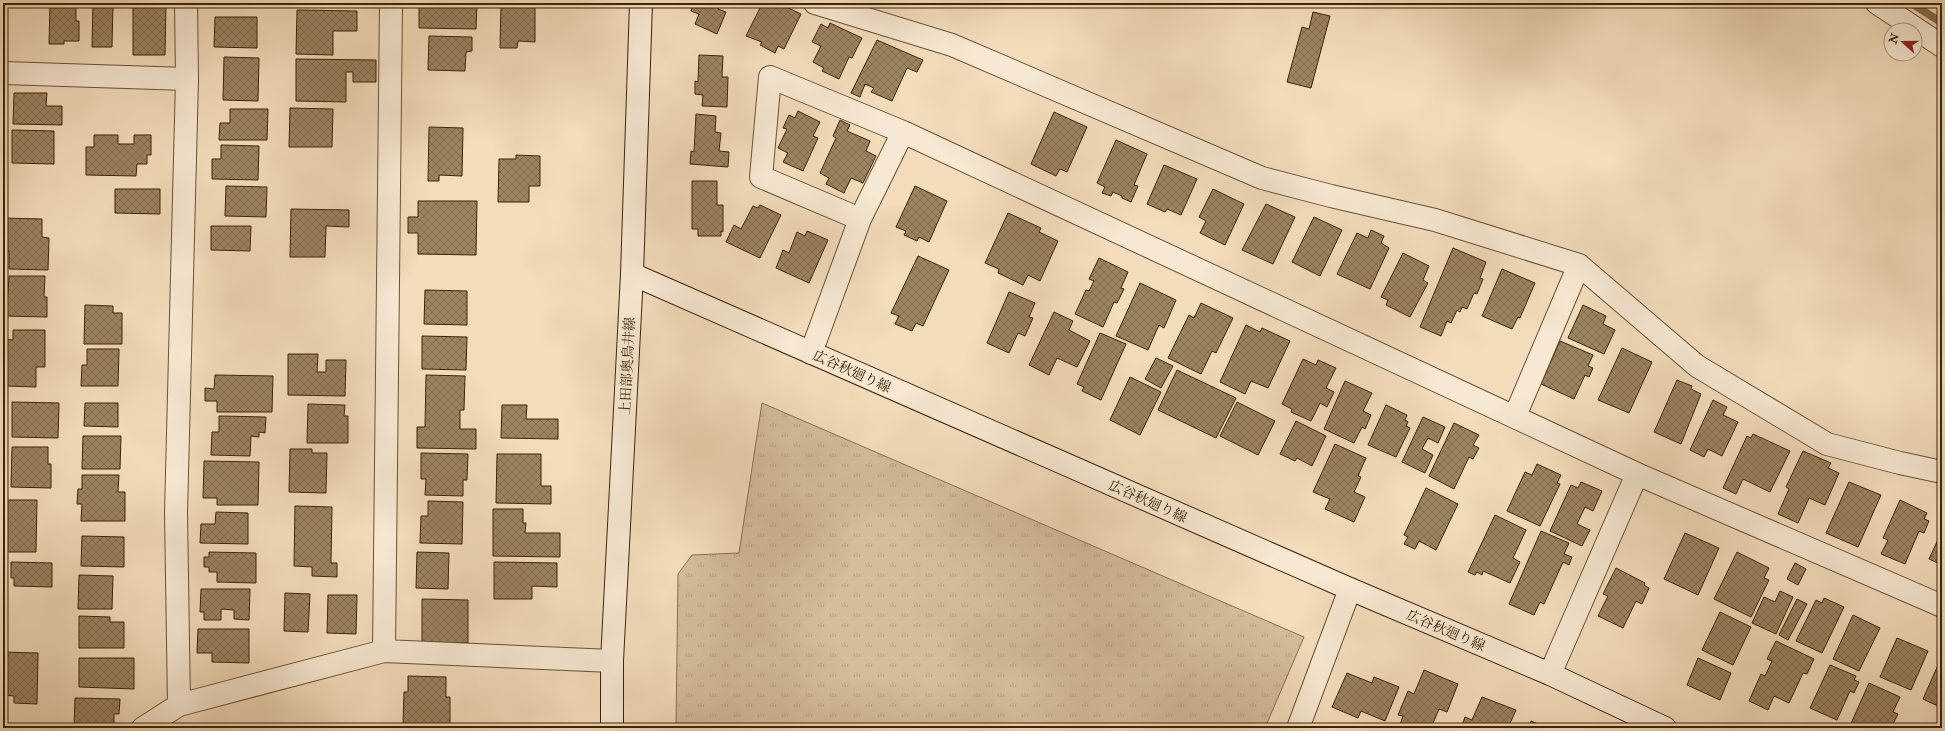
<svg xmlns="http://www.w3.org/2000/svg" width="1945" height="731" viewBox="0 0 1945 731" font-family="'IM FELL Double Pica','Noto Serif JP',serif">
<defs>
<pattern id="grass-tufts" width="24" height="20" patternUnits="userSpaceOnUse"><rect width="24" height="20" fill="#d4bd9c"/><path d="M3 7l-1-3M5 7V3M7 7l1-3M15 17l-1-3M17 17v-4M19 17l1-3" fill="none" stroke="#b7a285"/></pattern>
<pattern id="building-cross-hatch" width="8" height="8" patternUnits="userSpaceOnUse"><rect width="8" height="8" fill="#9c8462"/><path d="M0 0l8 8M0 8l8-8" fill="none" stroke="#806c4f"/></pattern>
</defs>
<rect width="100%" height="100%" fill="#f3dcbb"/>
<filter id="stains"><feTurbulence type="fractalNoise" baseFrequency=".005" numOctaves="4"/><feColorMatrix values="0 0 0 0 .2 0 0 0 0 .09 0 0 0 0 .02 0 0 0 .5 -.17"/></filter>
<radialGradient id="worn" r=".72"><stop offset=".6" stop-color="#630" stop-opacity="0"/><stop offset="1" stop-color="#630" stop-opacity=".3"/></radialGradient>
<path fill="url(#grass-tufts)" stroke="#88704f" d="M762 403 1304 637 1265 728H676L678 574 692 555 739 553Z"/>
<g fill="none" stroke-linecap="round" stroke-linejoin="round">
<path stroke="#856d4b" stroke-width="8" d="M1911 3 1942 23"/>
</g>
<path fill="url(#building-cross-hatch)" stroke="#3d2402" d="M50 3H76V21H79V41H64V44H49Z
M93 3H113L112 47H92Z
M133 3H166L165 55H133Z
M419 3H477L476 29 419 28Z
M692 3H720L718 9 726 12 717 34 695 24 699 14 691 11 693 4Z
M769 3H778L801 14 784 49 778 46 775 53 760 45 762 42 746 36 762 4 768 7Z
M501 5H535V42L518 41 517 48H500Z
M297 10 357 11V31H333V55L296 54Z
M1313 12 1330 16 1311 88 1287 82 1302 27 1309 29Z
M215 17H257V48L214 47Z
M830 23 862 38 852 58 849 57 839 79 822 71 824 68 813 62 821 46 812 42 821 24 828 28Z
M429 36 472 37V51L466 52 465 71 428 70Z
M877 40 923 60 917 72 907 68 892 101 871 92 874 88 865 84 860 97 851 93Z
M699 55 723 56 722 77H728L727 107 702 106 703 95 695 94V81L698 82Z
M224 57 259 58 258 101 223 100Z
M296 59 376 60V82H353V72H346V102L296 101Z
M14 93H47L46 106H62V125L13 124Z
M290 108 333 109 332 147H289Z
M230 109H268L267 140H219L220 123H230Z
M798 111 820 122 813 136 818 138 803 171 783 162 788 153 778 148 787 129 783 128 789 115 795 118Z
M1054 112 1087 127 1067 172 1060 169 1056 176 1031 164Z
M696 114 716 116 715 132 721 133 719 151 729 152 728 167 690 164 691 151 694 152Z
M840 120 850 125 847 131 870 141 866 151 876 156 863 183 851 178 844 193 826 184 829 178 820 173 836 138 833 136Z
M429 127 463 128 462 176 439 175V181H428Z
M12 130 54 131V164L12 163Z
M94 135H118V144H134V135H151V155H147V164H137L136 176 86 175V147H94Z
M1116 140 1147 154 1134 185 1138 186 1131 202 1122 198V196L1113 192 1111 196 1102 193 1105 187 1097 183Z
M221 145 259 146 258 180 212 179V159H221Z
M516 155 540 156V186H529V202H498L499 159H516Z
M1164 165 1197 179 1181 215 1167 209 1165 212 1147 204Z
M692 181H717V205H723V232L721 231V236H698V229H692Z
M226 186 267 187 266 217 225 216Z
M915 186 947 201 929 242 919 237 917 241 904 235 906 231 896 227Z
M115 189H160V214L115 213Z
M1213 189 1244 204 1225 245 1200 233 1206 221 1199 217Z
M418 201H477L476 255 418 254V233H408V217H418Z
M1266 204 1295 217 1273 264 1242 250Z
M760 205 781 215 760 258 726 242 734 225 741 229 753 206 758 208Z
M291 209 349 210V227L326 226 325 257H290Z
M1008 213 1041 228 1039 232 1058 241 1040 281 1028 275 1023 285 998 273 999 269 985 263Z
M1314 217 1342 230 1320 276 1292 262Z
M3 218 42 219V237L49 238 48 270 9 269V251L3 250Z
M211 226H251L250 251 211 250Z
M1371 230 1384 236 1381 243 1389 248 1370 289 1337 274 1357 233 1368 238Z
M807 231 828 240 809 283 776 268 783 250 789 253 797 232 805 236Z
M1453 248 1486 262 1480 278 1483 279 1477 294 1474 293 1467 309 1462 307 1460 312 1457 310 1451 323 1447 321 1441 336 1420 327Z
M1403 253 1429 266 1423 280 1428 283 1410 317 1386 305 1388 300 1381 297Z
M918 256 949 270 923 326 916 323 912 331 895 324 899 316 891 313Z
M1099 258 1128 272 1121 288 1124 289 1117 303 1114 302 1103 327 1075 314 1086 290 1089 291 1094 281 1089 279Z
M1502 269 1535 283 1520 318 1518 317 1512 329 1482 316Z
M9 276H45L44 297H47V317L4 316 5 294H8Z
M1140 283 1176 300 1164 328 1159 325 1148 350 1116 336Z
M425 290 467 291V325L424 324Z
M1009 292 1035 303 1029 317 1033 318 1025 336 1018 333 1009 353 987 343Z
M1201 303 1233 318 1216 353 1212 351 1201 374 1168 358 1189 315 1194 318Z
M85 305 113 306V313H122V344H84Z
M1583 305 1606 316 1603 324 1615 330 1604 354 1568 338Z
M1054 312 1073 321 1069 330 1090 341 1077 367 1057 358 1049 375 1029 365Z
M1246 325 1260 332 1262 328 1290 341 1268 388 1251 381 1245 394 1220 382Z
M13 330H45V367H36V387L5 386V345H3V339L13 340Z
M1100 333 1126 344 1101 400 1082 391 1084 387 1077 384Z
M422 336 467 337 466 370 422 369Z
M1560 341 1593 355 1588 366 1593 368 1589 377 1585 375 1574 399 1541 384Z
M1622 348 1652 362 1629 413 1598 400Z
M87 349H119L118 386H81L82 365H87Z
M288 354H318L317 372H326V360H346L345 396 288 395Z
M1156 358 1173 366 1161 388 1145 379Z
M1303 359 1316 365 1318 360 1336 368 1326 388 1334 392 1327 407 1320 403 1311 421 1291 412 1292 409 1282 404Z
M1177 370 1236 398 1216 438 1158 410Z
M215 375 273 376 272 412H217V401H205V388L214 389Z
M426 375 465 376 464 410H460V429H476V449L417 448V427H425Z
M1130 377 1161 392 1140 435 1110 420Z
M1677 380 1692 386 1691 389 1701 394 1681 444 1654 432Z
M1345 381 1372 393 1363 411 1371 415 1365 429 1362 427 1354 443 1324 429Z
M1713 400 1727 407 1723 415 1738 422 1722 456 1708 449 1704 457 1690 450Z
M12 402 59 403 58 438 12 437Z
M1237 402 1275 421 1258 455 1220 436Z
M85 403H118V427L84 426Z
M308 404 345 405 344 416H348V443H307Z
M502 405H527L526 419H558V439L501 438Z
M1386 405 1407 415 1405 420 1408 422 1406 426 1410 428 1396 457 1368 445Z
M219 416 266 417 265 433 259 432V437L251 436 250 456 211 455 212 432H219Z
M1423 417 1445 427 1438 443 1428 438 1422 449 1433 455 1425 473 1402 462Z
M1296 421 1326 436 1312 466 1297 458 1295 461 1280 454Z
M1454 423 1479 435 1473 445 1479 448 1473 459 1469 457 1454 489 1429 476Z
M1753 434 1790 451 1770 492 1743 479 1736 494 1723 488 1747 436 1751 438Z
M83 436H121L120 469H82Z
M1335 444 1366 458 1358 476 1361 477 1354 492 1365 497 1354 522 1325 509 1330 499 1313 492Z
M12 447H48V464H51V488L11 487Z
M290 449H312V453H327L326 493 289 492Z
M1803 451 1831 463 1828 468 1839 473 1825 505 1809 498 1798 523 1778 514 1789 489 1786 487Z
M421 453 468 454 467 480H463V496L425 495 426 479H421Z
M497 454H541V486H551V504L496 503Z
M204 461 259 462 258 505H217V498H203Z
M1537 464 1561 475 1557 483 1560 484 1540 526 1507 511 1525 472 1532 475Z
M82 475H119L118 492H125V521H81L82 504H77L78 489H82Z
M1581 482 1602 491 1593 511 1585 507 1577 524 1590 530 1582 546 1550 531 1571 485 1578 488Z
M1849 482 1881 495 1858 547 1826 533Z
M1426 488 1458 504 1436 550 1419 541 1415 549 1404 544 1408 537 1404 535Z
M4 500H37L36 552H3Z
M1900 500 1927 513 1924 519 1929 521 1924 533 1919 531 1905 564 1881 554 1888 540 1883 538Z
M428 501 463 502 462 544 420 543 421 516H428Z
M295 506 332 507 331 563H337V577L312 576V567L294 566Z
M493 509H523V523H526L525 533H560V557L493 556Z
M216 512 248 513V544L200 543 201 524H215Z
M1495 515 1526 530 1513 558 1520 562 1510 583 1483 571 1482 575 1477 572 1475 575 1468 572Z
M1541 531 1569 543 1564 554 1572 557 1569 565 1563 562 1544 604 1540 602 1534 615 1509 604Z
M1942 531V565L1929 559Z
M1685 533 1719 548 1698 595 1664 579Z
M82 536 124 537V567L81 566Z
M209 552 256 553V583L217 582V572H209V567H204V557H209Z
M417 552 449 553 448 589 416 588Z
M1737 552 1769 568 1764 578 1769 580 1751 617 1714 599Z
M11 562 52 563V587L14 586V578H11Z
M494 562 557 563V587L532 586V599H494Z
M1795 563 1806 569 1798 585 1787 579Z
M1616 568 1645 583 1644 585 1649 588 1642 604 1636 601 1623 628 1598 616 1608 596 1603 594Z
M79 575 113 576 112 609H78Z
M201 589H250L249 620 234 619V610L221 609V620H204V612H200Z
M1780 591 1793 597 1776 634 1752 623 1764 597 1775 602Z
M285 593 310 594 308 632 284 631Z
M328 595H357L356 634 327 633Z
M1824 598 1844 607 1822 653 1796 641 1816 600 1822 603Z
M422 599 468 600V643L422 642Z
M1797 599 1807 604 1788 640 1779 635Z
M1720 612 1751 627 1733 665 1702 650Z
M1853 615 1880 628 1859 671 1833 659Z
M79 616 110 617V622H124V648H79Z
M198 629H249V663L212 662V653H197Z
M1897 638 1928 651 1911 690 1880 677Z
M1776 641 1814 659 1807 674 1803 673 1789 703 1774 696 1768 710 1749 701 1761 674 1765 676 1772 661 1767 659Z
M3 652 38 653 37 704 14 703V696L3 695Z
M1942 656V708L1923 699Z
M79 658H134V689L79 687Z
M1698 658 1731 673 1720 700 1687 685Z
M1830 665 1856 676 1854 680 1859 682 1854 693 1850 691 1837 720 1810 708Z
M1424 670 1458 684 1447 712 1439 709 1431 728H1399L1403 716 1398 715 1408 691 1414 694Z
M1347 673 1372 683 1374 677 1399 687 1385 721 1361 711 1358 718 1332 707Z
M408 676 446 677V697H450V725H444V728H406V725L403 724 404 692H408Z
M1869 683 1900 697 1893 712 1898 714 1891 728H1849Z
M1482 697 1516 710 1508 728H1461L1465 717 1472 720Z
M75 698 120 699 119 714H114V728H74Z
M1531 721 1547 728H1529Z"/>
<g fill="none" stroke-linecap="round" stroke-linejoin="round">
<defs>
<path id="street" d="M815 3 952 45 1262 178 1331 196 1435 220 1579 265 1697 366 1827 444 1900 463 1942 472
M1877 3 1942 46
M3 73 187 79
M860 219 761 177 770 77 903 132 1637 474 1942 606
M811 353 860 219 903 132
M1515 416 1579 265
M384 651 391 3
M1550 674 1637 474
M179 705 176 513 187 79 186 3
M143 728 179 705 384 651 612 661
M1298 728 1350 589"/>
<path id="secondary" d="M632 274 1350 589 1550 674 1665 728
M612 728V661L632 274 641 3"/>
</defs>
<use href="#street" stroke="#6a5230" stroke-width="24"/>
<use href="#secondary" stroke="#3d2402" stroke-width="24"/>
<use href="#street" stroke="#f7e8d3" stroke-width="22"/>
<use href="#secondary" stroke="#f7e8d3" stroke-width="22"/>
</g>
<g text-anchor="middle" stroke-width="3.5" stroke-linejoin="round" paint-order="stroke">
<g font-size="14" fill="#3d2402" stroke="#f7e8d3">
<text transform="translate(627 366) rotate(-87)" y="5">上田部奥鳥井線</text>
<text transform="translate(852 371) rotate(24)" y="5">広谷秋廻り線</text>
<text transform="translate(1148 501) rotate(24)" y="5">広谷秋廻り線</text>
<text transform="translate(1446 630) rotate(23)" y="5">広谷秋廻り線</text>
</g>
</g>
<rect width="1945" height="731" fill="none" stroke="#f3dcbb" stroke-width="16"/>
<rect x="4" y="4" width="1937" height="723" fill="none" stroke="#3d2402" stroke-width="2"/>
<rect x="8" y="8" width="1929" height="715" fill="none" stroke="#3d2402"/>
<g transform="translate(1903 42) rotate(291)"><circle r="19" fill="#f7e8d3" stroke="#ad9a7f"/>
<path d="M0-3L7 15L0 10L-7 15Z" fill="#8f2418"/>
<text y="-6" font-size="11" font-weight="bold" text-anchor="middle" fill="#3d2402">N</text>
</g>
<rect width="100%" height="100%" filter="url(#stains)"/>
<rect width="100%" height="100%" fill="url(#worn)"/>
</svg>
